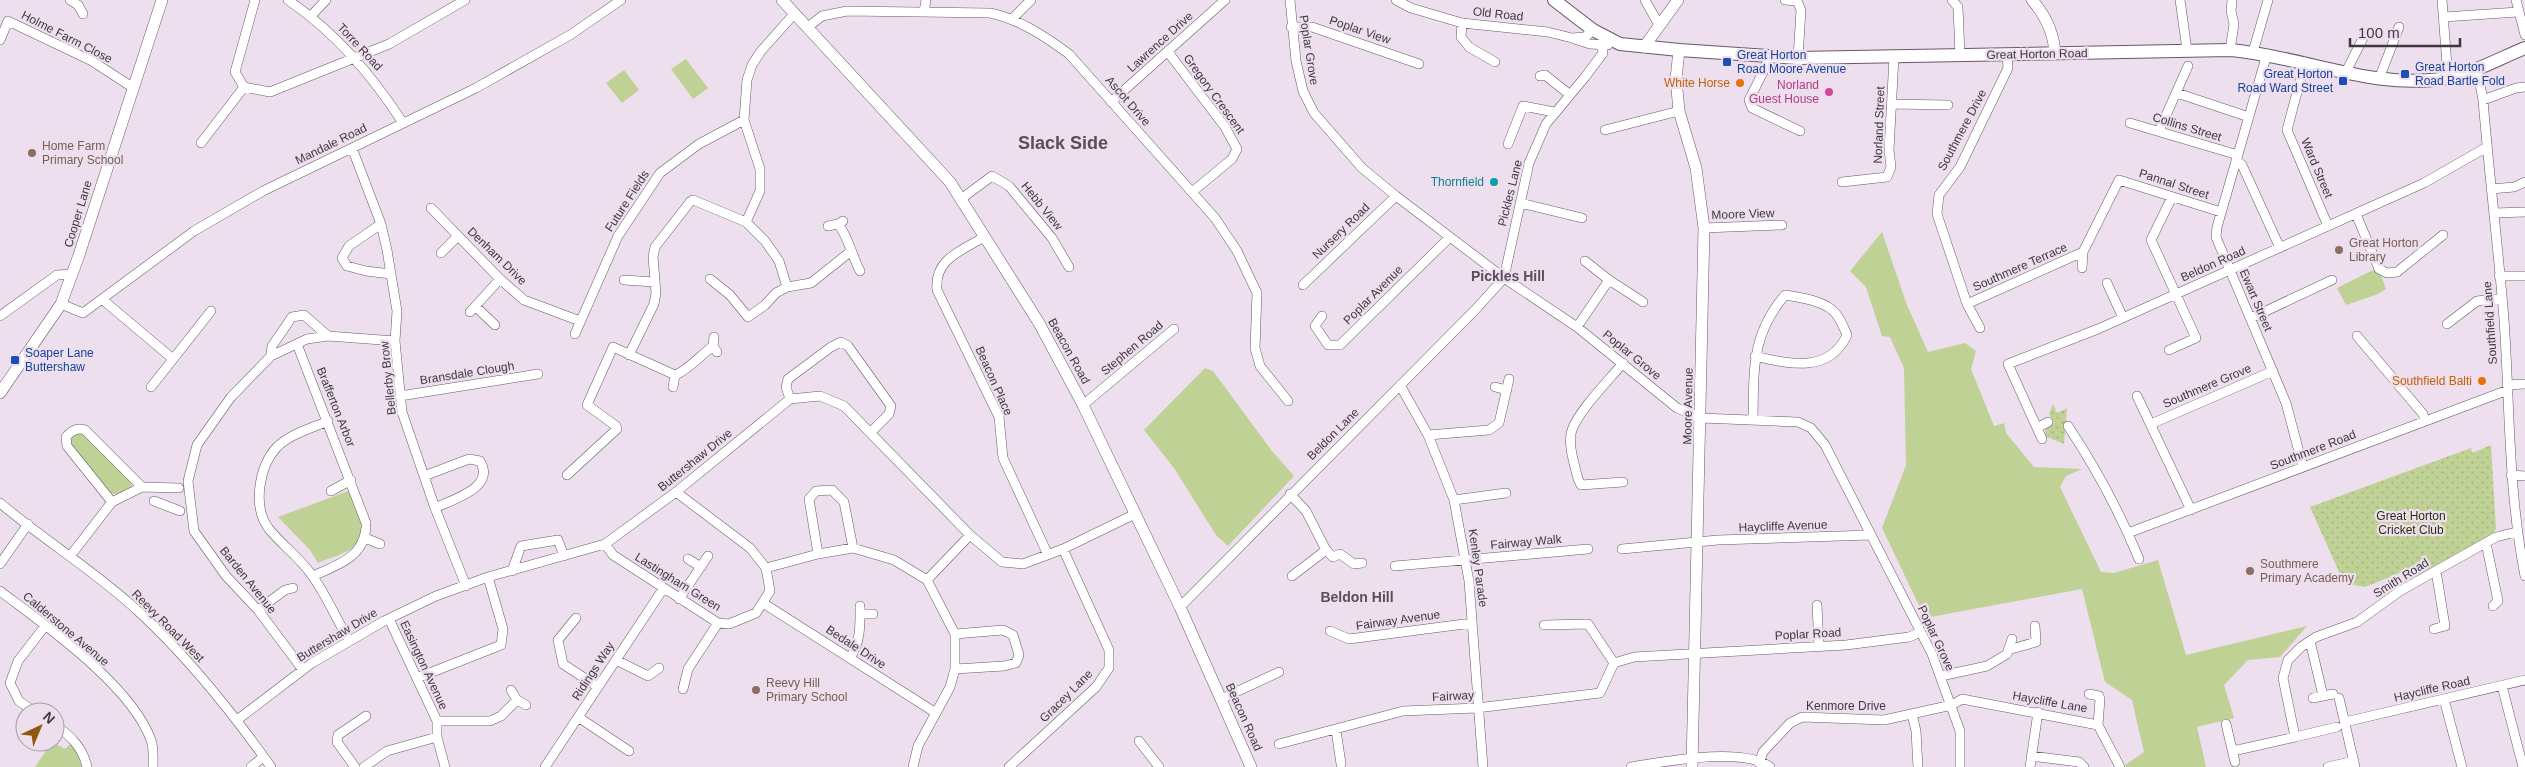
<svg xmlns="http://www.w3.org/2000/svg" width="2525" height="767" viewBox="0 0 2525 767" font-family="Arial,sans-serif">
<defs>
<pattern id="park-dots" width="8" height="8" patternUnits="userSpaceOnUse" patternTransform="scale(1.25)"><rect width="8" height="8" fill="#bfd195"/><path d="M2 2h.1M6 6h.1" fill="none" stroke="#a5b482" stroke-width="1.8" stroke-linecap="round"/></pattern>
</defs>
<rect width="100%" height="100%" fill="#eddfed"/>
<path fill="#bfd195" d="M686 59 708 88 693 99 671 69Z
M624 70 639 90 622 103 606 83Z
M1882 232 1907 305 1928 352 1965 343 1976 351 1971 369 1994 426 2004 423 2006 433 2034 467 2082 469 2066 476 2060 487 2101 572 2114 573 2158 560 2186 655 2307 626 2280 657 2248 660 2224 685 2234 718 2197 727 2206 767H2126L2125 765 2144 752 2132 700 2105 682 2082 589 1925 618 1882 528 1906 465 1904 368 1890 337 1882 336 1866 287 1850 271Z
M2375 269 2381 275 2386 289 2378 294 2346 305 2337 288Z
M1205 368 1213 371 1272 451 1294 476 1228 546 1216 535 1174 468 1144 430Z
M81 432 132 482 131 487 123 494H109L71 446 69 440 72 435Z
M351 490C356 507 370 531 354 546 347 554 328 558 318 563L310 550 278 517Z
M52 742 65 749 69 745H71L78 755 82 767H35Z"/>
<path fill="url(#park-dots)" d="M2053 404 2057 413 2067 408 2064 444 2045 436 2046 427 2054 423 2049 414Z
M2491 445 2496 529 2493 533 2411 579 2402 572 2365 587 2344 583 2310 507 2471 448 2472 453Z"/>
<g fill="none" stroke-linecap="round" stroke-linejoin="round">
<defs>
<path id="street" d="M70 0 78 5 83 14
M255 0 235 72 244 87 270 92 389 44 465 0
M288 0C336 33 371 74 403 123
M1290 0 1296 61 1303 91 1314 113 1362 168 1396 196 1504 278 1577 327 1677 408 1701 418 1798 422 1811 428 1825 445 1932 654 1960 731V767
M1396 0 1411 8 1462 23 1548 32 1572 38 1585 37 1593 30
M1645 0 1659 25
M1785 0 1797 1 1801 10 1798 58
M1952 0 1958 7 1960 56
M2180 0 2187 50
M2442 0 2448 78
M2516 0 2525 35
M924 12 926 0
M311 16 326 0
M2444 17 2518 12
M1012 19 1031 0
M1462 23 1461 37 1469 47 1495 62
M808 27 822 16 847 11 990 13C1019 19 1046 37 1069 54L1215 218 1237 251 1257 293 1255 348 1260 366 1288 401
M1291 27H1312L1419 64
M1574 39 1590 44 1608 45
M0 40 8 21 92 61 132 87
M2230 50 2234 24 2231 11 2232 0
M1168 52 1225 127 1237 149 1232 159 1192 192
M2253 52 2268 0
M2267 54 2217 227 2216 237 2286 403 2303 467
M1771 56 1749 100 1752 108 1800 131
M2305 62 2287 130 2328 226
M2477 69 2483 100C2489 173 2498 246 2504 319 2510 405 2508 491 2525 576
M2346 72 2363 38
M1540 76 1545 75 1569 94
M2379 79 2399 27
M2177 93 2249 117
M2483 100 2516 88 2525 87
M1111 102 1225 0
M1892 104 1948 105
M2130 123 2238 155
M1605 130 1679 111
M2159 131 2188 66
M201 143 244 87
M1508 144 1523 106 1554 112
M352 148 381 224 387 250 397 311 395 341 402 412 435 508 466 586
M2236 160 2242 165 2280 248
M1842 182 1887 177 1891 167 1889 150 1894 57
M2491 189 2514 187 2525 182
M961 199 992 176 1009 186 1052 238 1069 267
M1520 203 1582 218
M431 208 500 279 524 300 580 321
M2494 213 2525 212
M2356 214 2379 269 2387 273 2397 272 2443 235
M746 222 760 191V169L744 120 747 80 752 65 761 51 795 13
M381 224 349 246 342 258 347 266 366 271 391 274
M838 224C848 236 852 256 860 271
M828 226 838 224 843 221
M1704 228 1782 225
M984 237C961 251 934 259 937 290L999 417 1003 458 1048 555
M441 253 458 236
M1585 261 1609 280 1643 302
M2082 268 2083 252 2119 180 2221 212
M2499 276H2525
M710 279 730 295 748 317 765 305 776 293 787 287 811 283 850 252
M624 280 655 282
M2107 283 2123 318
M1303 285 1396 196
M103 300 173 359
M61 304 83 313 194 231 263 191 476 88 570 35 621 0
M1967 304 2083 252
M476 307 495 325
M470 312 500 279
M0 316 57 275 73 274
M1322 316 1315 326 1328 345H1340L1450 237
M2251 318 2332 280
M2447 324 2477 301 2502 298
M1577 327 1609 280
M1980 328 1967 304 1937 214 1939 195 1960 167 2008 68 2007 55
M575 334 618 236 660 173 699 144 744 120
M2357 336 2423 414 2425 421
M714 337 713 346 717 352
M297 344 366 523
M2169 350 2196 338 2151 240 2172 197
M629 355 654 304 656 293 653 257 655 247 690 202 693 200 746 222 765 241 779 261 787 287
M271 356 272 346 292 317 304 315 328 336
M1623 363C1609 380 1579 410 1572 430 1567 443 1575 466 1578 479L1581 485 1623 482
M1400 385 1428 435 1454 500 1469 581 1483 767
M2507 385 2525 384
M151 387 211 311
M673 387 675 375
M1495 387 1507 390
M400 396 538 374
M2137 396 2191 510
M790 399 786 387 788 379 831 347 841 342 848 346 891 406 889 414 871 432
M1083 405 1174 329
M1753 419C1754 370 1751 335 1785 295 1799 297 1827 301 1836 314 1841 320 1844 328 1847 335 1829 374 1789 364 1755 356
M328 421C312 428 290 434 277 447 259 466 252 507 269 529 282 545 299 557 311 574 326 594 336 619 349 640
M2151 424 2273 371
M2068 426C2096 468 2120 513 2139 559
M2037 428 2048 422
M1428 435 1489 430 1499 423 1509 379
M2042 439 2008 364 2098 329 2424 183 2487 147
M567 475 617 429 616 426 587 405 613 347 675 375C687 371 702 354 713 346
M2511 475 2525 476
M424 476 469 459 480 461C496 488 453 499 435 508
M331 491 351 480
M1290 494 1306 511 1326 550 1292 576
M1454 500 1506 493
M154 501 180 511
M112 502 67 446 66 437C71 431 77 427 85 430L142 487
M0 503C45 541 95 571 138 611 188 657 232 712 271 767
M2128 533 2508 390
M365 538 380 544
M2486 543 2498 601 2493 606
M605 544 613 555 718 623 729 624 756 613 770 591 766 568 750 548 676 492
M1622 549 1718 540 1871 535
M1326 550 1333 557 1340 554 1354 564 1362 563
M818 554 809 499 816 491 832 490 844 502 853 548
M71 555 112 502 142 487 179 488
M688 559 701 567
M0 564 28 524
M1395 566 1588 549
M766 568 818 554 853 548 894 560 927 580 955 634V669L950 687 918 746 913 767
M512 571 521 546 558 540 564 556
M313 576C337 565 363 558 366 528
M927 580 970 535
M0 591C46 626 131 685 151 740 154 748 153 759 153 767
M679 599 708 556
M763 603 936 713
M1817 605 1819 646
M1180 607 1475 310 1504 278 1529 163 1546 124 1585 77 1603 53 1602 46
M258 610 285 590 293 588
M860 614H873
M576 618 558 640 563 664 598 687
M389 619 437 721V737L445 767
M1544 625 1588 624 1614 663
M2434 629 2445 626 2436 571
M1330 631 1349 639 1472 623
M955 634 1003 630 1013 635 1019 655 1016 663 1004 666 955 669
M2310 641 2323 696
M2008 650 2036 642 2035 626
M850 658C861 641 860 626 860 606
M616 660 648 676 659 668
M1614 663 1634 657 1846 645 1909 637 1921 632
M303 670 258 610 226 576 194 531 188 481 197 445 231 397 271 356 307 339 328 336 395 341
M1941 676 1987 666 2007 654 2012 639
M417 678 501 645 503 629 488 577
M2502 686 2523 767
M683 689 688 669 718 623
M511 690 517 700 526 705
M2089 694 2099 696 2100 699 2098 725
M2313 698 2333 694
M2339 698 2355 767
M1221 699 1279 672
M2444 699 2462 767
M35 712 19 701 10 683 18 661 45 626
M1912 714 1916 731 1918 767
M578 717 629 751
M237 720 312 663 384 621 436 596 488 577 605 544 676 492 790 399 820 396 844 406 970 535 1002 562 1023 564 1063 549 1135 514
M437 721H490L501 716 517 700
M2345 722 2525 680
M2226 724 2235 762
M55 725C71 736 83 748 87 767
M2337 727 2295 737 2283 678 2288 660 2301 647 2316 637 2357 622 2400 591 2496 537 2516 532
M1336 730 1341 764
M1139 741 1159 767
M1279 744 1403 711 1477 708 1600 693 1614 663
M2233 751 2295 737
M2031 756 2079 762 2084 767
M1759 763 1763 752 1790 723 1802 717 1884 720 1952 705 1962 699 2098 725 2120 767
M251 767 263 757
M355 767 337 742 338 735 366 716
M364 767 387 751 437 737
M545 767 663 589
M1009 767 1096 687 1109 668V650L1063 549
M1631 767C1663 762 1743 746 1770 767
M2030 767 2038 712
M2328 767 2354 761"/>
<path id="secondary" d="M782 0 950 182 1039 323 1083 405 1180 607 1251 767
M2032 0C2046 16 2054 33 2055 54
M1644 47 1678 0
M1679 50 1676 79 1679 111 1696 168 1704 228 1692 767
M0 393 61 304 78 258 162 0"/>
<path id="primary" d="M1554 0 1593 30 1620 44 1679 50 1798 58 2230 50C2302 56 2375 91 2447 78 2474 73 2500 58 2525 48"/>
</defs>
<use href="#street" stroke="#665966" stroke-width="10"/>
<use href="#secondary" stroke="#665966" stroke-width="12"/>
<use href="#primary" stroke="#665966" stroke-width="14"/>
<use href="#street" stroke="#fff" stroke-width="9"/>
<use href="#secondary" stroke="#fff" stroke-width="11"/>
<use href="#primary" stroke="#fff" stroke-width="12"/>
</g>
<g fill="#1a4fb4" stroke="#eddfed" stroke-width="2">
<rect x="1722" y="57" width="10" height="10" rx="2.5"/>
<rect x="2400" y="69" width="10" height="10" rx="2.5"/>
<rect x="2338" y="76" width="10" height="10" rx="2.5"/>
<rect x="10" y="355" width="10" height="10" rx="2.5"/>
</g>
<g fill="#e8710a" stroke="#eddfed" stroke-width="2">
<circle cx="1740" cy="83" r="5"/>
<circle cx="2482" cy="381" r="5"/>
</g>
<circle fill="#d1479c" stroke="#eddfed" stroke-width="2" cx="1829" cy="92" r="5"/>
<g fill="#8d6e63" stroke="#eddfed" stroke-width="2">
<circle cx="32" cy="153" r="5"/>
<circle cx="2339" cy="250" r="5"/>
<circle cx="2250" cy="571" r="5"/>
<circle cx="756" cy="690" r="5"/>
</g>
<circle fill="#0f9aa8" stroke="#eddfed" stroke-width="2" cx="1494" cy="182" r="5"/>
<g text-anchor="middle" stroke-width="4.5" stroke-linejoin="round" paint-order="stroke">
<g font-size="12" fill="#3f393f" stroke="#eddfed">
<text transform="translate(1498 14) rotate(6)" y="4">Old Road</text>
<text transform="translate(1360 30) rotate(19)" y="4">Poplar View</text>
<text transform="translate(67 37) rotate(27)" y="4">Holme Farm Close</text>
<text transform="translate(1160 42) rotate(-42)" y="4">Lawrence Drive</text>
<text transform="translate(360 47) rotate(47)" y="4">Torre Road</text>
<text transform="translate(1309 50) rotate(81)" y="4">Poplar Grove</text>
<text transform="translate(2037 54) rotate(-1)" y="4">Great Horton Road</text>
<text transform="translate(1214 94) rotate(54)" y="4">Gregory Crescent</text>
<text transform="translate(1128 101) rotate(49)" y="4">Ascot Drive</text>
<text transform="translate(1879 125) rotate(-88)" y="4">Norland Street</text>
<text transform="translate(2187 127) rotate(17)" y="4">Collins Street</text>
<text transform="translate(1962 130) rotate(-62)" y="4">Southmere Drive</text>
<text transform="translate(331 144) rotate(-26)" y="4">Mandale Road</text>
<text transform="translate(2317 168) rotate(67)" y="4">Ward Street</text>
<text transform="translate(2174 184) rotate(18)" y="4">Pannal Street</text>
<text transform="translate(1510 193) rotate(-76)" y="4">Pickles Lane</text>
<text transform="translate(627 201) rotate(-57)" y="4">Future Fields</text>
<text transform="translate(1042 206) rotate(51)" y="4">Hebb View</text>
<text transform="translate(78 214) rotate(-73)" y="4">Cooper Lane</text>
<text transform="translate(1743 214) rotate(-2)" y="4">Moore View</text>
<text transform="translate(1341 231) rotate(-44)" y="4">Nursery Road</text>
<text transform="translate(497 256) rotate(44)" y="4">Denham Drive</text>
<text transform="translate(2213 264) rotate(-24)" y="4">Beldon Road</text>
<text transform="translate(2020 267) rotate(-24)" y="4">Southmere Terrace</text>
<text transform="translate(1373 295) rotate(-45)" y="4">Poplar Avenue</text>
<text transform="translate(2256 300) rotate(67)" y="4">Ewart Street</text>
<text transform="translate(2490 323) rotate(-94)" y="4">Southfield Lane</text>
<text transform="translate(1132 348) rotate(-40)" y="4">Stephen Road</text>
<text transform="translate(1069 351) rotate(61)" y="4">Beacon Road</text>
<text transform="translate(1632 355) rotate(39)" y="4">Poplar Grove</text>
<text transform="translate(467 373) rotate(-9)" y="4">Bransdale Clough</text>
<text transform="translate(388 378) rotate(-96)" y="4">Bellerby Brow</text>
<text transform="translate(994 381) rotate(66)" y="4">Beacon Place</text>
<text transform="translate(2207 386) rotate(-23)" y="4">Southmere Grove</text>
<text transform="translate(1688 406) rotate(-89)" y="4">Moore Avenue</text>
<text transform="translate(336 407) rotate(68)" y="4">Brafferton Arbor</text>
<text transform="translate(1333 434) rotate(-45)" y="4">Beldon Lane</text>
<text transform="translate(2313 450) rotate(-21)" y="4">Southmere Road</text>
<text transform="translate(695 460) rotate(-39)" y="4">Buttershaw Drive</text>
<text transform="translate(1783 526) rotate(-2)" y="4">Haycliffe Avenue</text>
<text transform="translate(1526 542) rotate(-5)" y="4">Fairway Walk</text>
<text transform="translate(1478 568) rotate(82)" y="4">Kenley Parade</text>
<text transform="translate(2401 578) rotate(-32)" y="4">Smith Road</text>
<text transform="translate(248 580) rotate(51)" y="4">Barden Avenue</text>
<text transform="translate(678 582) rotate(32)" y="4">Lastingham Green</text>
<text transform="translate(1398 620) rotate(-8)" y="4">Fairway Avenue</text>
<text transform="translate(168 626) rotate(45)" y="4">Reevy Road West</text>
<text transform="translate(66 629) rotate(40)" y="4">Calderstone Avenue</text>
<text transform="translate(1808 634) rotate(-3)" y="4">Poplar Road</text>
<text transform="translate(337 635) rotate(-31)" y="4">Buttershaw Drive</text>
<text transform="translate(1936 638) rotate(65)" y="4">Poplar Grove</text>
<text transform="translate(856 647) rotate(33)" y="4">Bedale Drive</text>
<text transform="translate(424 665) rotate(65)" y="4">Easington Avenue</text>
<text transform="translate(593 671) rotate(-57)" y="4">Ridings Way</text>
<text transform="translate(2432 689) rotate(-13)" y="4">Haycliffe Road</text>
<text transform="translate(1066 696) rotate(-45)" y="4">Gracey Lane</text>
<text transform="translate(1453 696) rotate(-3)" y="4">Fairway</text>
<text transform="translate(2050 702) rotate(10)" y="4">Haycliffe Lane</text>
<text x="1846" y="710">Kenmore Drive</text>
<text transform="translate(1244 717) rotate(66)" y="4">Beacon Road</text>
</g>
<g font-size="12" fill="#164399" stroke="#eddfed" text-anchor="start">
<text x="1737" y="59">Great Horton<tspan x="1737" dy="14">Road Moore Avenue</tspan></text>
<text x="2415" y="71">Great Horton<tspan x="2415" dy="14">Road Bartle Fold</tspan></text>
<text x="2333" y="78" text-anchor="end">Great Horton<tspan x="2333" dy="14">Road Ward Street</tspan></text>
<text x="25" y="357">Soaper Lane<tspan x="25" dy="14">Buttershaw</tspan></text>
</g>
<g font-size="12" fill="#c56008" stroke="#eddfed" text-anchor="end">
<text x="1730" y="87">White Horse</text>
<text x="2472" y="385">Southfield Balti</text>
</g>
<g font-size="12" fill="#b23c85" stroke="#eddfed" text-anchor="end">
<text x="1819" y="89">Norland<tspan x="1819" dy="14">Guest House</tspan></text>
</g>
<g font-size="12" fill="#785e54" stroke="#eddfed" text-anchor="start">
<text x="42" y="150">Home Farm<tspan x="42" dy="14">Primary School</tspan></text>
<text x="2349" y="247">Great Horton<tspan x="2349" dy="14">Library</tspan></text>
<text x="2260" y="568">Southmere<tspan x="2260" dy="14">Primary Academy</tspan></text>
<text x="766" y="687">Reevy Hill<tspan x="766" dy="14">Primary School</tspan></text>
</g>
<g font-size="12" fill="#0d838f" stroke="#eddfed" text-anchor="end">
<text x="1484" y="186">Thornfield</text>
</g>
<g font-size="12" fill="#293110" stroke="#eddfed">
<text x="2411" y="520">Great Horton<tspan x="2411" dy="14">Cricket Club</tspan></text>
</g>
<g font-size="14" font-weight="bold" fill="#5a4e5a" stroke="#eddfed">
<text x="1508" y="281">Pickles Hill</text>
<text x="1357" y="602">Beldon Hill</text>
</g>
<g font-size="18" font-weight="bold" fill="#5a4e5a" stroke="#eddfed">
<text x="1063" y="149">Slack Side</text>
</g>
</g>
<g transform="translate(40 727) rotate(44)"><circle r="24" fill="#eddfed" stroke="#a79da7"/>
<path d="M0-4L9 19L0 12L-9 19Z" fill="#8f580d"/>
<text y="-8" font-size="14" font-weight="bold" text-anchor="middle" fill="#3f393f">N</text>
</g>
<path d="M2350 38v8h110v-8" fill="none" stroke="#3f393f" stroke-width="2.5"/>
<text x="2358" y="38" font-size="15" fill="#3f393f" stroke="#eddfed" stroke-width="4" paint-order="stroke">100 m</text>
</svg>
